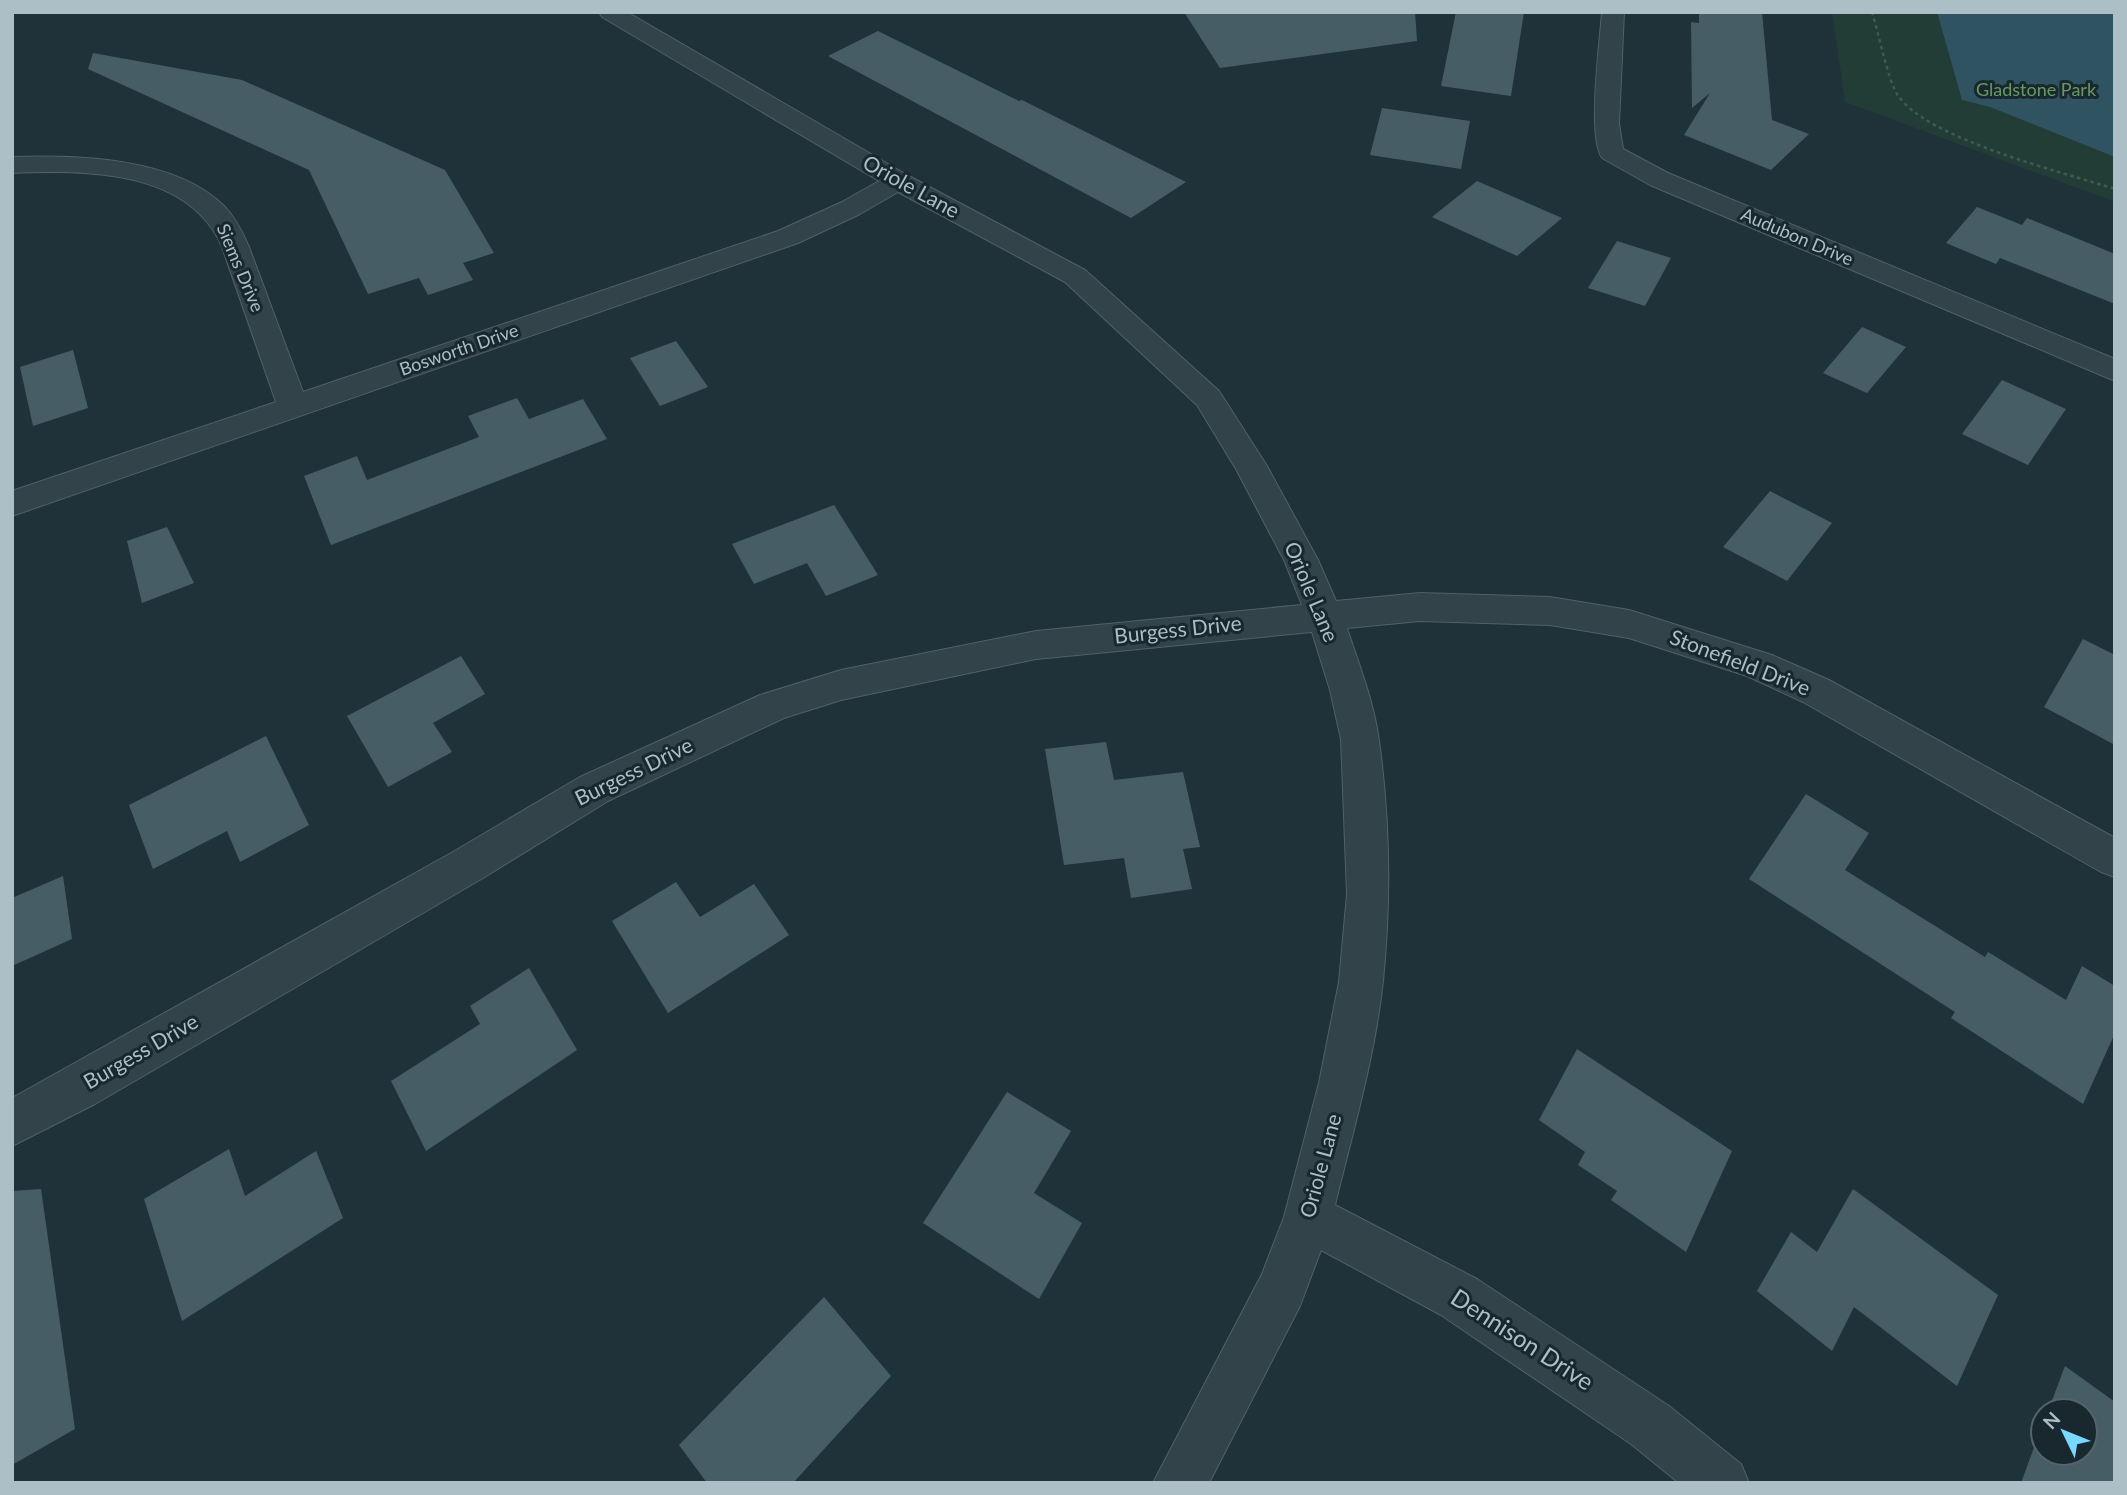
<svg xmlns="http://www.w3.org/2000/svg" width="2127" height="1495" viewBox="0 0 2127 1495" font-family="Lato,sans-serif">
<rect width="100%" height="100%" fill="#1f3239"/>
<path fill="#223c36" d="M1832 12H2115V202L1845 102Z"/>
<path fill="#2f5360" d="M1937 12H2115V157L1990 107 1962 100Z"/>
<path fill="#475d65" d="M1184 12H1415L1417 41 1220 68Z
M1456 12H1524L1511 96 1441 86Z
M1699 12H1762L1772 120 1809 134 1771 170 1684 135 1710 93 1692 108 1691 22 1699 23Z
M878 31 1019 101 1022 100 1186 182 1131 218 828 56Z
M93 53 242 80 445 170 494 253 463 263 473 280 428 295 419 278 368 294 309 170 88 69Z
M1382 108 1470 121 1461 169 1370 155Z
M1477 181 1562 218 1517 256 1432 217Z
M1977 207 2022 225 2027 218 2115 254V304L2000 258 1996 264 1946 243Z
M1617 241 1671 258 1645 306 1588 288Z
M1862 327 1906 347 1867 393 1823 373Z
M676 341 708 387 660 406 630 358Z
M73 350 88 408 33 426 20 367Z
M2002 380 2066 409 2028 465 1962 434Z
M517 398 529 419 583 399 607 439 331 545 304 476 357 456 367 480 479 437 468 416Z
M1770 491 1832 523 1787 581 1723 547Z
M834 505 878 575 826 596 807 563 754 584 732 544Z
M167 527 194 583 142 603 127 541Z
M2083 639 2115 655V745L2044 707Z
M461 656 485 694 433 723 452 752 388 787 347 716Z
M266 736 309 825 240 862 227 831 153 869 129 805Z
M1106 742 1114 780 1183 772 1200 847 1183 849 1192 889 1131 898 1124 858 1064 865 1045 749Z
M1806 794 1869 833 1845 870 1985 957 1988 952 2066 1000 2082 966 2115 986V1033L2083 1104 1951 1018 1955 1012 1749 879Z
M63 876 72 939 12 966V898Z
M676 882 700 917 754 884 789 935 668 1013 612 921Z
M529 968 577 1050 426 1151 391 1081 480 1024 470 1006Z
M1577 1049 1732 1151 1686 1252 1611 1200 1617 1191 1578 1165 1585 1152 1539 1120Z
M1007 1092 1071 1131 1034 1193 1082 1223 1039 1299 923 1223Z
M229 1149 245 1196 316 1151 343 1218 182 1321 144 1199Z
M41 1189 75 1429 12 1465V1191Z
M1853 1189 1998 1295 1957 1386 1854 1307 1832 1351 1757 1291 1791 1232 1817 1252Z
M824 1297 891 1376 793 1483H707L679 1445Z
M2065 1366 2115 1402V1483H2021L2043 1423V1453H2085V1411H2048Z"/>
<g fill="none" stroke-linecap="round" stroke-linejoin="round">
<defs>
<path id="minor" d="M599 12H627L907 175 1085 270 1219 391 1267 466 1318 560 1336 601 1420 593 1550 597 1629 610 1772 655 1829 680 2115 838V877L2101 872 1803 702 1747 676 1629 638 1550 625 1420 621 1347 628C1359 665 1374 702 1379 741 1390 820 1391 901 1383 981 1375 1056 1353 1131 1335 1205L1477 1279 1669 1406 1741 1464 1749 1483H1679L1631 1444 1441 1315 1321 1250 1300 1306 1209 1483H1153L1262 1274 1284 1217 1319 1083 1339 982 1347 894 1341 739 1330 690 1312 632 1036 659 841 700 784 718 608 801 483 878 95 1104 12 1146V1098L453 852 580 777 760 695 841 670 1036 631 1302 605 1284 560 1236 469 1197 405 1065 282 898 192 860 214 798 243 12 516V491L276 402 222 247C189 169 84 170 12 173V157C77 155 175 157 224 206 236 218 243 233 249 247L303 392 778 231 842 202 879 181 602 17Z
M1602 12H1624L1619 124 1623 149 1668 173 2115 359V381L1650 185 1602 158C1587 136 1600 42 1602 12Z"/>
</defs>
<use href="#minor" stroke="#506167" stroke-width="2"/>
<path stroke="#415954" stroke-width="2.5" stroke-dasharray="3.5 3.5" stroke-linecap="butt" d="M1872 12C1878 31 1888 80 1897 94 1925 139 2063 172 2115 189"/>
<use href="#minor" fill="#33434a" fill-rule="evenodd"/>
</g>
<g text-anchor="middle" stroke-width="6" stroke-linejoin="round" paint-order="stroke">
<g font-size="18" fill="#689863" stroke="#18282e">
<text x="2036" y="96">Gladstone Park</text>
</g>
<g font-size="18" fill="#adbfc6" stroke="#18282e">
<text transform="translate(1797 237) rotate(23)" y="6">Audubon Drive</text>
<text transform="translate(240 268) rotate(67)" y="6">Siems Drive</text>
<text transform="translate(459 350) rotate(-19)" y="6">Bosworth Drive</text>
</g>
<g font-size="21" fill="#adbfc6" stroke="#18282e">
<text transform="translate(911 187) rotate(29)" y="7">Oriole Lane</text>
<text transform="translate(1311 592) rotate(67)" y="7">Oriole Lane</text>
<text transform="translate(1178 630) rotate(-6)" y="7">Burgess Drive</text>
<text transform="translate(1740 663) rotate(21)" y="7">Stonefield Drive</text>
<text transform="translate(634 772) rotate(-26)" y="7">Burgess Drive</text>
<text transform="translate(141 1052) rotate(-30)" y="7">Burgess Drive</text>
<text transform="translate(1321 1166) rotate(-75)" y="7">Oriole Lane</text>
</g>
<g font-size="24" fill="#adbfc6" stroke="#18282e">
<text transform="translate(1522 1340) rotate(33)" y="8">Dennison Drive</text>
</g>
</g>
<rect width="2127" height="1495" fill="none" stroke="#adbfc6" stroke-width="28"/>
<g transform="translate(2064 1432) rotate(313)"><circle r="33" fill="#18282e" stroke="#54646b" stroke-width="2"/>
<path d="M0-5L12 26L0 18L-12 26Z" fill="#7ad7fe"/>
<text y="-10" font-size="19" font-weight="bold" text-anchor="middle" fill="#adbfc6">N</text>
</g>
</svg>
